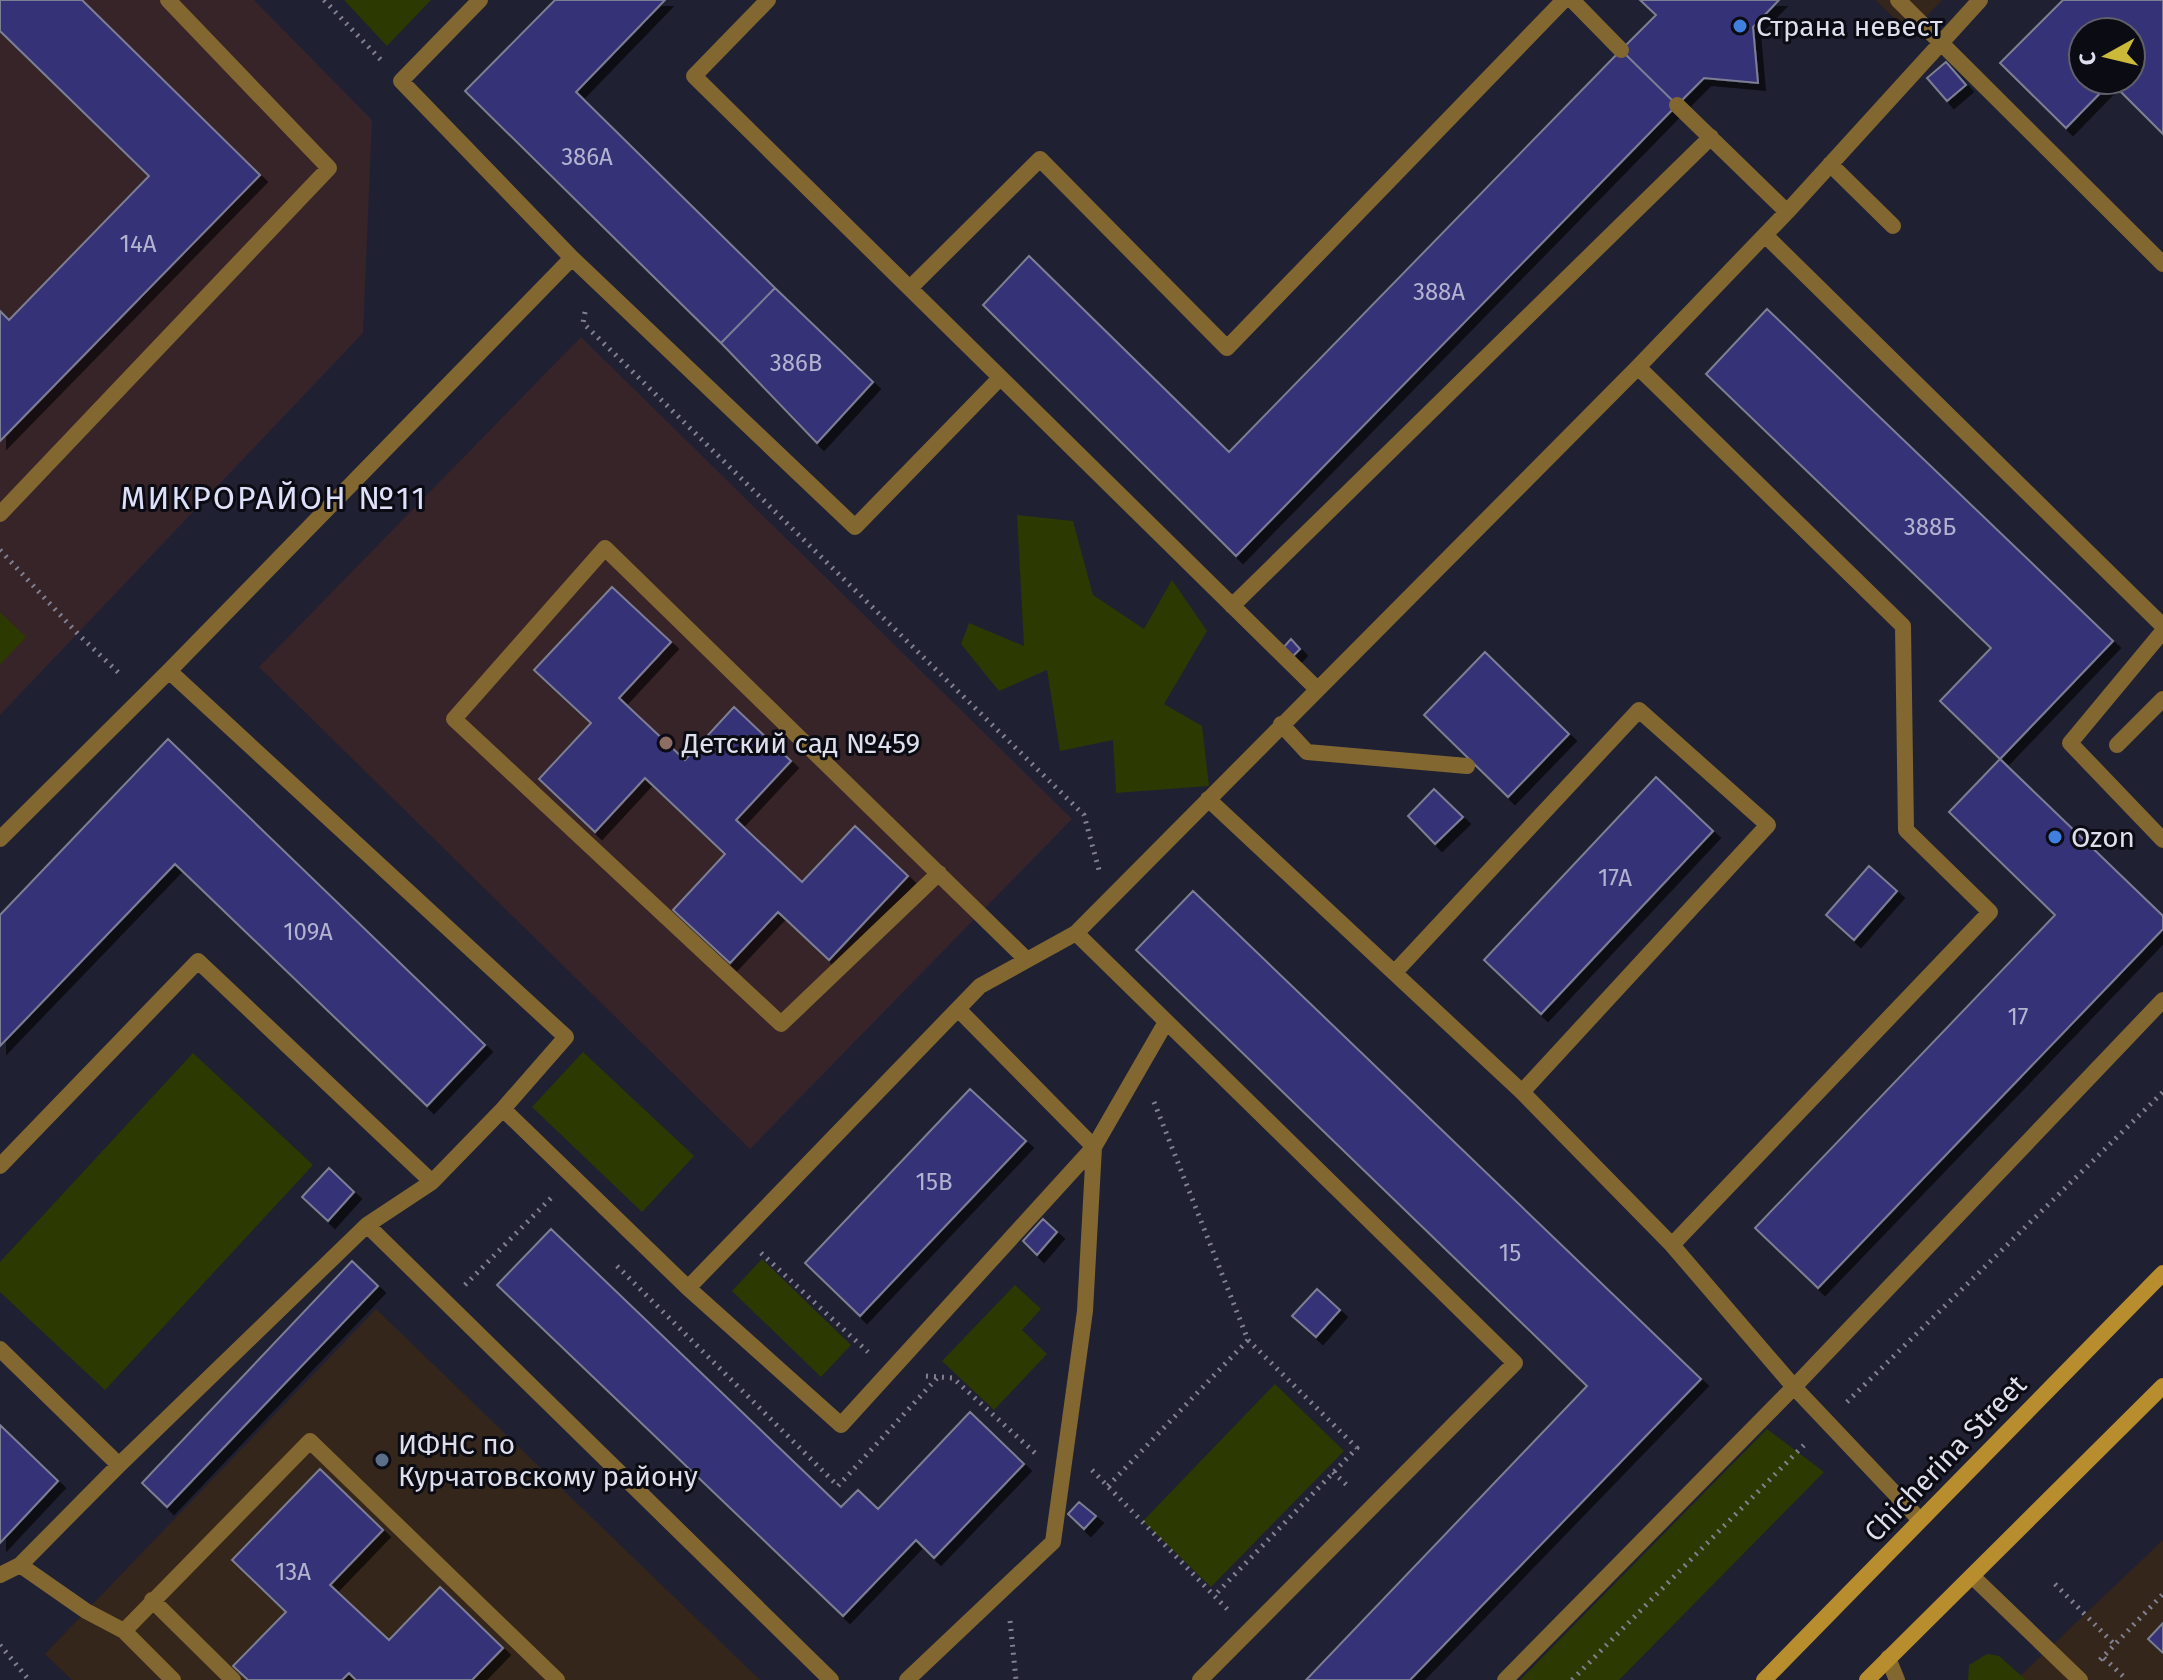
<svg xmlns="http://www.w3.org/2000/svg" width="2163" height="1680" viewBox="0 0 2163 1680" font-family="'Fira Sans',sans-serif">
<defs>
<filter id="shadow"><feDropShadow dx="7" dy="7" stdDeviation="0" flood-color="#0009"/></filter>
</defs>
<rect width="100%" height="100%" fill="#202033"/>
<path fill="#35261b" d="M1876 0H1942L1910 34Z
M376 1309 760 1680H72L45 1654Z
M2163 1540V1680H2016Z"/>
<path fill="#362429" d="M0 0H254L372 120 363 333 0 715Z
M581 337 1072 819 750 1149 259 667Z"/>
<path fill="#2c3900" d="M344 0H431L387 46Z
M1017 515 1073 521 1093 595 1144 629 1172 580 1207 631 1164 704 1202 726 1209 786 1116 793 1113 740 1060 751 1047 670 999 691 961 644 969 623 1024 646Z
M0 612 26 637 0 665Z
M583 1052 694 1156 642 1212 532 1107Z
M193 1053 313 1165 105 1390 0 1292V1262Z
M762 1259 851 1345 821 1377 732 1291Z
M1015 1285 1041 1309 1022 1330 1047 1354 994 1410 942 1361Z
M1275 1384 1344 1451 1211 1587 1143 1521Z
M1767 1429 1824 1472 1619 1680H1520Z
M1987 1654 1999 1656 2026 1680H1968L1969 1665Z"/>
<path fill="#353078" stroke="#7c7e94" stroke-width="2" fill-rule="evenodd" filter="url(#shadow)" d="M0 0H82L260 175 0 441V311L9 320 149 176 0 31Z
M555 0H665L576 92 775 288 721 343 465 91Z
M1640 0H1779L1753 27 1758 83 1704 78 1677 105 1621 50 1656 15Z
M2063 0H2163V134L2111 82 2066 128 2000 63ZM2083 32H2131V80H2083Z
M1621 50 1677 105 1236 556 983 305 1029 256 1229 452Z
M1946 62 1966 85 1947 101 1927 78Z
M775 288 873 382 817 443 721 343Z
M1767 309 2113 641 2000 759 1940 701 1991 648 1706 374Z
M612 587 671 642 619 698 685 760 734 707 791 761 736 820 802 882 855 826 908 876 829 960 778 912 730 963 673 910 725 854 645 778 595 832 539 779 591 723 534 670Z
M1291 639 1300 649 1291 658 1282 649Z
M1485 652 1569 734 1508 797 1424 715Z
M168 739 485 1045 427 1106 175 864 0 1046V915Z
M2000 759 2163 916V929L1818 1288 1755 1228 2055 915 1949 812Z
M1656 777 1713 831 1541 1014 1484 960Z
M1434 789 1463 817 1435 844 1408 816Z
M1869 866 1897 891 1854 940 1826 915Z
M1193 891 1701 1379 1410 1680H1306L1587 1386 1136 950Z
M970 1089 1026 1141 860 1316 805 1263Z
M329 1168 354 1192 328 1221 302 1197Z
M1043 1219 1057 1232 1037 1255 1023 1241Z
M551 1229 841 1507 858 1490 878 1509 970 1412 1024 1464 934 1558 916 1540 843 1616 497 1285Z
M352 1261 378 1286 167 1507 142 1483Z
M1317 1289 1340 1310 1316 1337 1292 1316Z
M0 1425 58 1481 0 1543Z
M320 1469 383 1530 330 1585 389 1640 440 1587 503 1648 472 1680H356L349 1673 342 1680H248L233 1666 286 1612 232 1560Z
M1079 1502 1096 1516 1084 1529 1068 1514Z
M2163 1623V1653L2148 1639Z"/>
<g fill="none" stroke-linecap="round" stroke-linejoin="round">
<path stroke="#808090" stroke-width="5" stroke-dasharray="2 6" stroke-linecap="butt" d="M324 0 381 60
M585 312 583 323 1084 815 1099 870
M0 550 78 634 122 676
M1154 1102 1248 1340 1357 1448 1214 1596
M761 1253 868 1352
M617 1266 838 1486 938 1377
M465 1285 554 1195
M926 1376 953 1378 1035 1453
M1847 1402 2163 1092
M1092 1470 1230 1612
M1333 1472 1350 1488
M1108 1486 1248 1340
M2055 1584 2115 1645
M1010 1621 1016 1680
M0 1645 29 1680
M2104 1658 2127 1680
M2100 1660 2163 1594
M1572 1680 1806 1443"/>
<path stroke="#826730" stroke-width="16" d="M480 0 401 81 572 258 855 527 1000 378
M768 0 694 76 1316 688
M1572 0 1621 50
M1898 0 2163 264
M1677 105 1787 212
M1830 164 1893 226
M1765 235 2163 626
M910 288 1040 159 1227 348 1564 0
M1638 367 1903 626 1906 830 1990 912 1672 1245
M0 514 329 168 168 0
M1232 606 1711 137
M2163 631 2070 743 2163 840
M1281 724 1307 752 1467 766
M2117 745 2163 699
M1208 799 1522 1092 1672 1245 1794 1387 1920 1520
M0 839 169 671 572 258
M939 873 781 1024 454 719 605 548 1027 960
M1076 933 1515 1363 1200 1680
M1396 971 1639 710 1768 825 1522 1092
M503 1109 688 1288 980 986 1076 933 1638 367 1787 212 1980 0
M0 1166 198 961 432 1182
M367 1225 831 1680
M688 1288 841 1425 1094 1147 1166 1022
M0 1349 119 1465
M20 1565 86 1611 124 1631
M0 1575 20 1565 119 1465 367 1225 432 1182 503 1109 566 1037 169 671
M1972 1576 2080 1680
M152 1600 233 1680
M1888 1658 1897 1680
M173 1680 124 1631 310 1441 557 1680
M907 1680 1053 1542 1085 1311 1094 1147 958 1009
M1505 1680 1794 1387 2163 1000"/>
<path stroke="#b88d2d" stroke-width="16" d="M1764 1680 2163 1273
M1867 1680 2163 1386"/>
</g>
<g fill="#3f7fe0" stroke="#0b0b13" stroke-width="3">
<circle cx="1740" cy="26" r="8"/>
<circle cx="2055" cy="837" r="8"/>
</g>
<circle fill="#8d6e63" stroke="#0b0b13" stroke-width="3" cx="666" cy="743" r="8"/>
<circle fill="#5c6f8a" stroke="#0b0b13" stroke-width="3" cx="382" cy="1460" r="8"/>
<g text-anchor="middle" stroke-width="6" stroke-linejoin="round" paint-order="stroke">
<g font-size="24" fill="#b4b3cf">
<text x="587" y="165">386А</text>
<text x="138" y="252">14А</text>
<text x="1439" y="300">388А</text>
<text x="796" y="371">386В</text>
<text x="1930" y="535">388Б</text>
<text x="1615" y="886">17А</text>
<text x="308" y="940">109А</text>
<text x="2018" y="1025">17</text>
<text x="934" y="1190">15В</text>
<text x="1510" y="1261">15</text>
<text x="293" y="1580">13А</text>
</g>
<g font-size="28" fill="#dedfec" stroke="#0b0b13" text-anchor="start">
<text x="1756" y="36">Страна невест</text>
<text x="682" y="753">Детский сад №459</text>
<text x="2071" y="847">Ozon</text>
<text x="398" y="1454">ИФНС по<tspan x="398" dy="32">Курчатовскому району</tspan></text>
</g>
<g font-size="28" fill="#dedfec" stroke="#0b0b13">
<text transform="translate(1945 1458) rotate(-46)" y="10">Chicherina Street</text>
</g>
<g font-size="32" letter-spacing="2" fill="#dfe1fa" stroke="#0b0b13">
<text x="274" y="509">МИКРОРАЙОН №11</text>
</g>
</g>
<g transform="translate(2107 56) rotate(262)"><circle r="38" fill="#0b0b13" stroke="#5f606a" stroke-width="2"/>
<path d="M0-6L14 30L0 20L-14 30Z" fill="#cbba39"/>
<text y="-12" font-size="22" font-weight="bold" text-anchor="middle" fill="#dedfec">С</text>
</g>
</svg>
